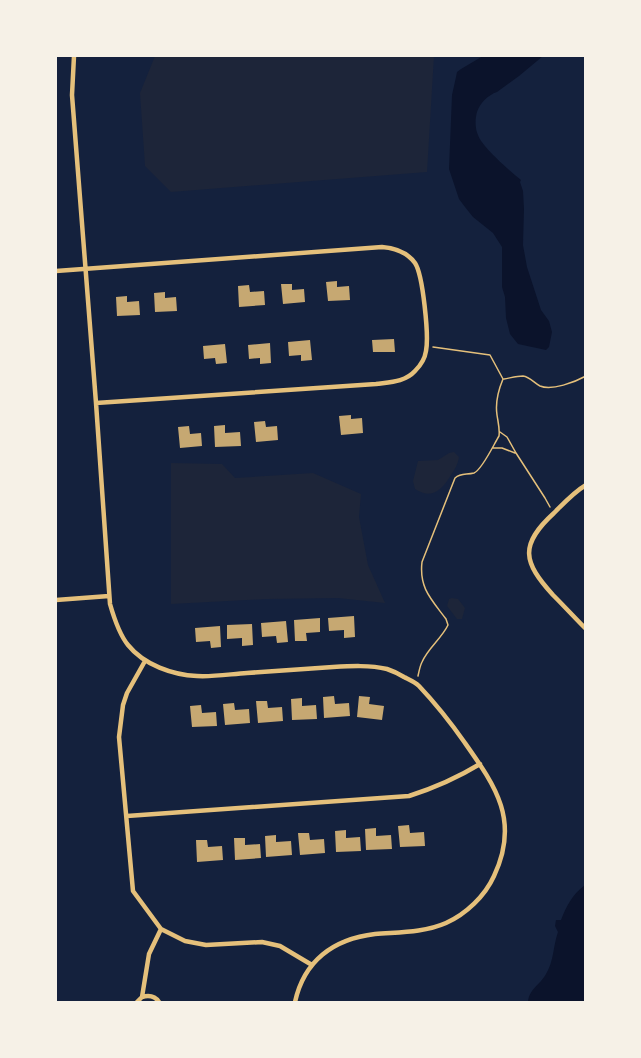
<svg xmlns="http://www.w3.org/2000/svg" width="641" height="1058" viewBox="0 0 641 1058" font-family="'IBM Plex Serif',serif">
<rect width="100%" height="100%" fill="#14213d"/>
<path fill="#1d2539" d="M155 56H434L427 172 171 192 145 166 140 93Z
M454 452 459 457C458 464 455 469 451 475 442 490 432 500 415 489L413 481 418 461 438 460 449 453Z
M171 463 222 464 235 478 313 473 361 494 359 517 368 565 385 603 338 598 267 599 171 604Z
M452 598 458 599 465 608 462 619H457L447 606 449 599Z"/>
<path fill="#0b132b" d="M483 56H543L519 76 497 92C488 95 480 103 477 112 475 119 475 129 478 135 482 147 510 171 521 180L520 182 523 191 524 209 523 245 527 267 541 310 549 321 552 332 549 347 546 350 518 344 510 334 506 318 505 297 502 287V247L493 233 473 217 465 207 459 199 449 169 452 95 456 77 457 72 461 69Z
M585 885V1002H528C529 989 540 985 546 974 554 961 553 946 558 932L555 926 556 920H561C567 905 572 895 585 885Z"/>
<path fill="#c6a872" d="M337 281V287L349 286 350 300 328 301 326 282Z
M281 284H292V290L304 289 305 302 283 304Z
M249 285 250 292 264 291 265 305 239 307 238 286Z
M165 292V298L176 297 177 311 155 312 154 293Z
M127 296V302L139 301 140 315 117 316 116 297Z
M394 339 395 352H373L372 340Z
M310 340 312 360 301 361V355L289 356 288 342Z
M270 343 271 363 260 364V358L249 359 248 345Z
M225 344 227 363 216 364 215 358 204 359 203 346Z
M351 415V419L362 418 363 433 341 435 339 416Z
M265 421 266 427 277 426 278 440 256 442 254 422Z
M225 425V433L240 432 241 446 215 447 214 426Z
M189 426 190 434 201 433 202 446 180 448 178 427Z
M354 616 355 637 344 638V630L329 631 328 618Z
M320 618V632L306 633 307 641H295L294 620Z
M286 621 288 642 277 643 276 636 262 637 261 623Z
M252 624 253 645 242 646V638L227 639V625Z
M220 626 221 647 211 648 210 641 196 642 195 628Z
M334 696 335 704 349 703 350 716 324 718 323 697Z
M359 696 370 697 369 704 384 706 382 720 357 717Z
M302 698V706L316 705 317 719 292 720 291 699Z
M256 701H267L268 708 282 707 283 721 258 723Z
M234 703 235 710 249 709 250 723 225 725 223 704Z
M201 705 202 713 216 712 217 726 192 727 190 706Z
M409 825 410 833 424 832 425 846 400 847 398 826Z
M376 828V836L391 835 392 849 366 850 365 829Z
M346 830V838L360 837 361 851 336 852 335 831Z
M298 833H309L310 840 324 839 325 853 300 855Z
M276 835V842L291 841 292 855 266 857 265 836Z
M234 838H245V845L260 844 261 858 235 860Z
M196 840H207L208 847 222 846 223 860 197 862Z"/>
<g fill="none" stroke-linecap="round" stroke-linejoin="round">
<path stroke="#e5c07b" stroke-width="1.5" d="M504 379C510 378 517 376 523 376 530 377 534 383 540 386 552 391 575 382 586 376
M500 432 507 437 516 453 545 498 550 507
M493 448H502L515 453
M418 676C419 671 420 666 422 662 428 648 442 638 448 625L446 619C431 599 419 588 422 562L455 478C461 473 466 475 474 473 482 470 494 444 499 436 500 429 498 422 497 415 495 402 498 391 503 379L490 355 433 347"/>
<path stroke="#e5c07b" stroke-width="4.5" d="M74 56 72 95 96 403 110 604C114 618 119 634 128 645 144 665 173 675 197 676 213 677 231 674 247 673 276 671 304 669 333 667 351 666 370 665 387 669 393 671 399 674 404 677 410 680 415 682 419 686 436 704 451 723 465 743 496 787 520 821 494 876 485 896 466 914 446 923 423 933 399 932 375 934 333 939 304 961 295 1002
M56 271 382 247C395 248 407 252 415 263 423 275 429 336 426 351 425 358 420 366 415 371 405 382 390 382 376 384L96 403
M586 485C574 492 564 503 554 513 519 545 523 562 553 595 564 606 575 618 586 629
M56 600 109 596
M145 661 127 693 123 705 119 737 133 891 161 929 185 941 206 945 262 942 280 946 312 965
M127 816 409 796C434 788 457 778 480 764
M142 997C149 995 155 996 159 1002
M137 1002 142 997 149 954 161 929"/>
</g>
<rect width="641" height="1058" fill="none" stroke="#f6f1e7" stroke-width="114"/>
</svg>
